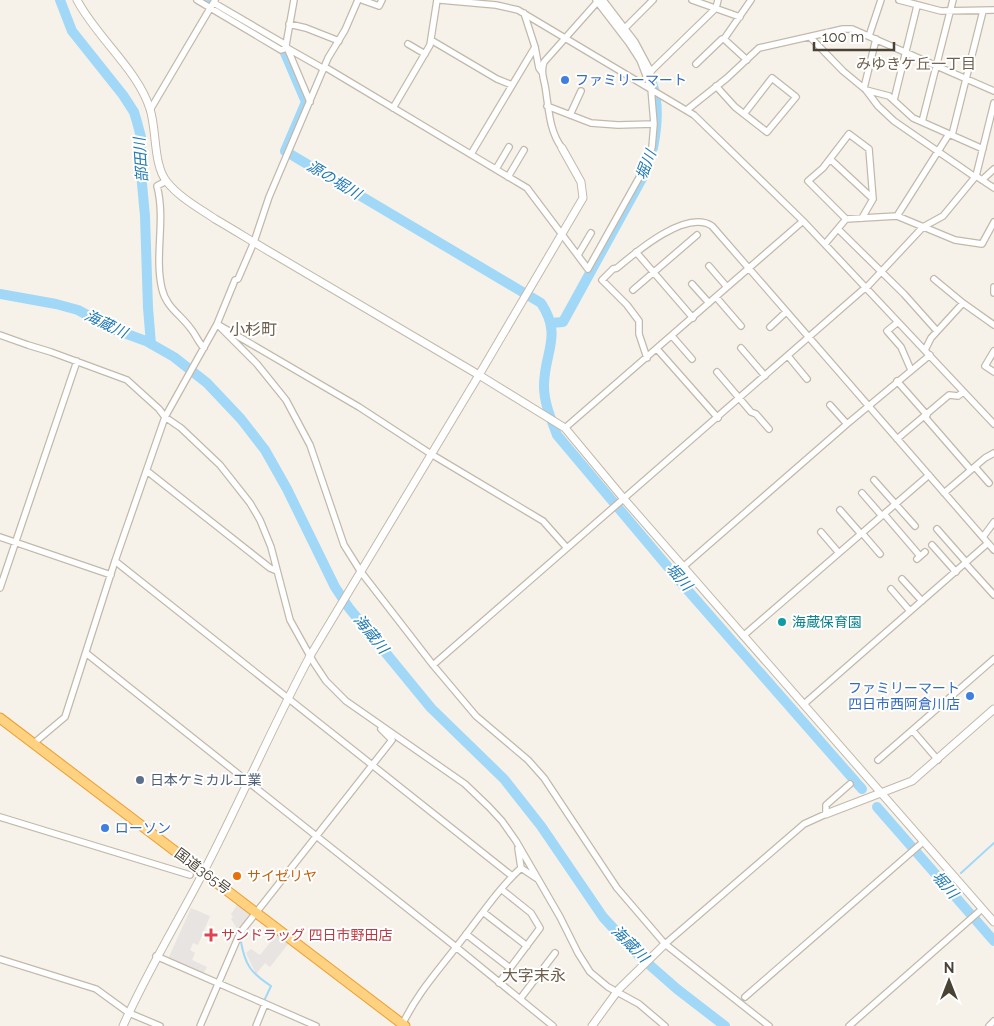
<svg xmlns="http://www.w3.org/2000/svg" width="994" height="1026" viewBox="0 0 994 1026" font-family="Raleway,'Noto Sans JP',sans-serif">
<rect width="100%" height="100%" fill="#f6f2e9"/>
<path fill="#e7e4e1" d="M238 904 251 913 238 930 231 919 233 917 231 914Z
M191 908 210 916 198 945 193 943 190 950 195 953 192 960 207 967 203 974 168 959Z
M277 934 289 943 270 967 265 963 256 974 246 953 251 949 260 955Z"/>
<g fill="none" stroke-linecap="round" stroke-linejoin="round">
<path stroke="#a1d8f7" stroke-width="2" d="M961 873 994 843
M241 942C245 965 251 973 271 986L264 1001"/>
<path stroke="#a1d8f7" stroke-width="10" d="M60 0 72 31 123 95 134 112 137 122 141 137V173L145 216 148 308 151 344
M203 0 282 46 306 102 285 151 541 303C563 336 544 352 544 386 544 403 551 419 557 435L684 586 862 789
M652 83C659 102 657 128 653 148
M0 294 56 304 78 310 113 329 146 341 174 357 207 383 241 419 265 450 287 489 335 587 349 608 431 708 504 779 541 826 603 917 636 953 677 989 725 1026
M551 323 563 322 645 173
M877 807 994 941"/>
<defs>
<path id="minor" d="M197 0 281 50 287 48
M294 0 286 45 310 102
M358 0 345 30 328 58 269 197 254 242 238 279 235 280 217 324 359 407 431 454 543 521 567 548
M362 0 379 6 382 0
M440 0 496 5 518 10 694 115 803 221 994 424
M603 0 635 42 651 72
M692 0 740 17
M899 0 941 11 994 10
M214 3 286 45
M524 13 535 47 539 68 542 72
M289 24 306 28 339 41
M625 28 653 0
M869 36 881 0
M810 37 843 71 866 90 878 106 894 121 975 177
M431 40 497 79 512 85
M408 44 425 54
M287 48 324 69
M747 60 724 39 751 0
M696 64 722 39H724
M325 67 527 188 588 269 645 167 652 147 654 124 651 88 640 60 629 43 596 0
M646 76 716 8 718 0
M716 86 735 107 767 132 796 97 772 78 744 114
M864 88 876 39
M866 90 889 96 913 118 983 149
M894 100 917 6
M547 106 591 123 618 125 654 124
M393 108 430 45 437 0
M688 109 727 78 759 48 843 29H852L994 91
M150 110 215 0
M570 115 581 91
M922 122 953 0
M952 135 983 11
M562 148C550 132 549 112 546 92 545 81 540 73 544 62L599 0
M471 154 535 47
M830 159 873 199
M496 169 509 147
M976 176 994 188
M508 177 524 150
M982 180 994 169
M166 181 157 186C166 220 154 256 162 289 166 307 181 315 191 329 196 335 198 342 204 348
M897 216 949 134
M846 219 808 181 823 168 849 134 869 149 873 199 862 218
M838 229 904 294 937 331
M825 244 846 219 897 216 955 240 982 244 994 222
M636 252 693 318
M578 255 591 233
M709 266 727 287
M934 279 963 303
M692 284 709 303
M994 287V293
M866 288 923 227 943 216 976 176 994 103
M633 290 697 235
M716 297 741 326
M898 322 887 331 901 347 911 370
M770 327 786 312
M0 335 28 345 51 352 127 380 159 409 165 417 181 428 220 465 250 503 260 520 271 547 290 620 314 663 326 681 346 701 465 784 489 807 502 821 516 841 560 917 578 953 590 972 608 987 639 1004 665 1026
M672 336 692 359
M741 348 765 376
M657 349 718 418
M925 350 931 338 963 303 994 325
M994 351 985 366 994 372
M788 356 807 379
M647 358 639 334V321L627 305 602 280 613 269 617 268C636 252 686 209 712 226L994 550
M717 372 751 412 756 414 769 429
M897 381 927 415
M830 405 847 424
M924 416 971 470
M565 428 803 221
M897 439 949 395 958 396 963 392
M975 467 989 483
M147 471 270 568 277 571
M874 480 915 526
M862 493 882 516
M944 493 985 458 994 453
M840 510 861 534
M884 514 920 556
M937 529 966 562
M821 532 839 553
M862 533 880 554
M0 537 111 575
M983 537 994 522
M932 545 956 572
M917 559 925 552
M115 561 512 876
M965 563 994 595
M683 567 847 424 930 355
M902 579 922 601
M0 588 77 361
M891 589 910 611
M743 636 929 475
M86 653 456 947 553 1026
M433 665 866 287
M804 704 988 543
M913 731 938 760
M34 743 65 717 115 561 165 417 217 324 257 364 286 400 310 445 344 545 361 572 433 665 476 716 528 760 544 778 617 888 665 944 769 1026
M878 760 994 659
M0 817 190 875
M521 868 536 878
M483 912 527 946
M466 934 510 968
M665 944 804 824 826 814V805L850 784
M156 956 316 1026
M0 959 96 989 129 1013 160 1026
M499 983 540 928 531 913 501 889
M745 997 923 842
M520 999 555 953
M402 1025C417 994 436 973 457 946 478 920 496 891 521 868L518 848
M200 1026 240 933 392 740 381 729
M256 1026 265 1004
M849 1026 982 909
M989 1026 994 1021"/>
<path id="tertiary" d="M77 0C97 38 138 70 150 109 157 131 153 165 167 182 180 198 199 208 215 219 236 231 256 244 277 256 344 295 411 335 479 375L310 656C272 727 241 800 204 871 177 923 147 972 123 1026
M562 148 581 182 583 198 479 375 565 428 624 499 994 922
M826 814 912 781 994 709
M592 1026 619 989 665 944"/>
<path id="trunk" d="M0 718 405 1026"/>
</defs>
<use href="#minor" stroke="#c3b9ab" stroke-width="8"/>
<use href="#tertiary" stroke="#c3b9ab" stroke-width="9"/>
<use href="#trunk" stroke="#ec9e2d" stroke-width="11"/>
<use href="#minor" stroke="#fff" stroke-width="5.5"/>
<use href="#tertiary" stroke="#fff" stroke-width="7"/>
<use href="#trunk" stroke="#ffd282" stroke-width="9"/>
</g>
<g fill="#3f7fe0" stroke="#fff" stroke-width="2">
<circle cx="565" cy="80" r="5"/>
<circle cx="970" cy="696" r="5"/>
<circle cx="105" cy="828" r="5"/>
</g>
<circle fill="#0f9aa8" stroke="#fff" stroke-width="2" cx="782" cy="622" r="5"/>
<circle fill="#5c6f8a" stroke="#fff" stroke-width="2" cx="140" cy="780" r="5"/>
<circle fill="#e8710a" stroke="#fff" stroke-width="2" cx="237" cy="876" r="5"/>
<path fill="#e0444e" stroke="#fff" stroke-width="2" d="M208.5 927.5h5v5h5v5h-5v5h-5v-5h-5v-5h5z"/>
<g text-anchor="middle" stroke-width="4" stroke-linejoin="round" paint-order="stroke">
<g font-size="14" fill="#366cbe" stroke="#fff" text-anchor="start">
<text x="575" y="85">ファミリーマート</text>
<text x="960" y="693" text-anchor="end">ファミリーマート<tspan x="960" dy="16">四日市西阿倉川店</tspan></text>
<text x="115" y="833">ローソン</text>
</g>
<g font-size="14" fill="#0d838f" stroke="#fff" text-anchor="start">
<text x="792" y="627">海蔵保育園</text>
</g>
<g font-size="14" fill="#4e5e75" stroke="#fff" text-anchor="start">
<text x="150" y="785">日本ケミカル工業</text>
</g>
<g font-size="14" fill="#4b4236" stroke="#fff">
<text transform="translate(203 871) rotate(37)" y="5">国道365号</text>
</g>
<g font-size="14" fill="#c56008" stroke="#fff" text-anchor="start">
<text x="247" y="881">サイゼリヤ</text>
</g>
<g font-size="14" fill="#be3a42" stroke="#fff" text-anchor="start">
<text x="221" y="940">サンドラッグ 四日市野田店</text>
</g>
<g font-size="15" fill="#6f5f4c" stroke="#fff">
<text x="916" y="69">みゆきケ丘一丁目</text>
</g>
<g font-size="15" font-style="italic" fill="#227ab0" stroke="#fff">
<text transform="translate(141 160) rotate(-94)" y="5">部田川</text>
<text transform="translate(646 165) rotate(-69)" y="5">堀川</text>
<text transform="translate(334 180) rotate(31)" y="5">源の堀川</text>
<text transform="translate(106 324) rotate(26)" y="5">海蔵川</text>
<text transform="translate(679 577) rotate(49)" y="5">堀川</text>
<text transform="translate(371 634) rotate(51)" y="5">海蔵川</text>
<text transform="translate(945 885) rotate(49)" y="5">堀川</text>
<text transform="translate(630 944) rotate(45)" y="5">海蔵川</text>
</g>
<g font-size="16" fill="#6f5f4c" stroke="#fff">
<text x="253" y="335">小杉町</text>
<text x="534" y="981">大字末永</text>
</g>
</g>
<g transform="translate(949 981)" stroke="#ffffff" stroke-width="4" paint-order="stroke">
<path d="M0-4L9 19L0 12L-9 19Z" fill="#4b4236"/>
<text y="-8" font-size="14" font-weight="bold" text-anchor="middle" fill="#4b4236">N</text>
</g>
<path d="M814 42v8h80v-8" fill="none" stroke="#4b4236" stroke-width="2.5"/>
<text x="822" y="42" font-size="15" fill="#4b4236" stroke="#ffffff" stroke-width="4" paint-order="stroke">100 m</text>
</svg>
